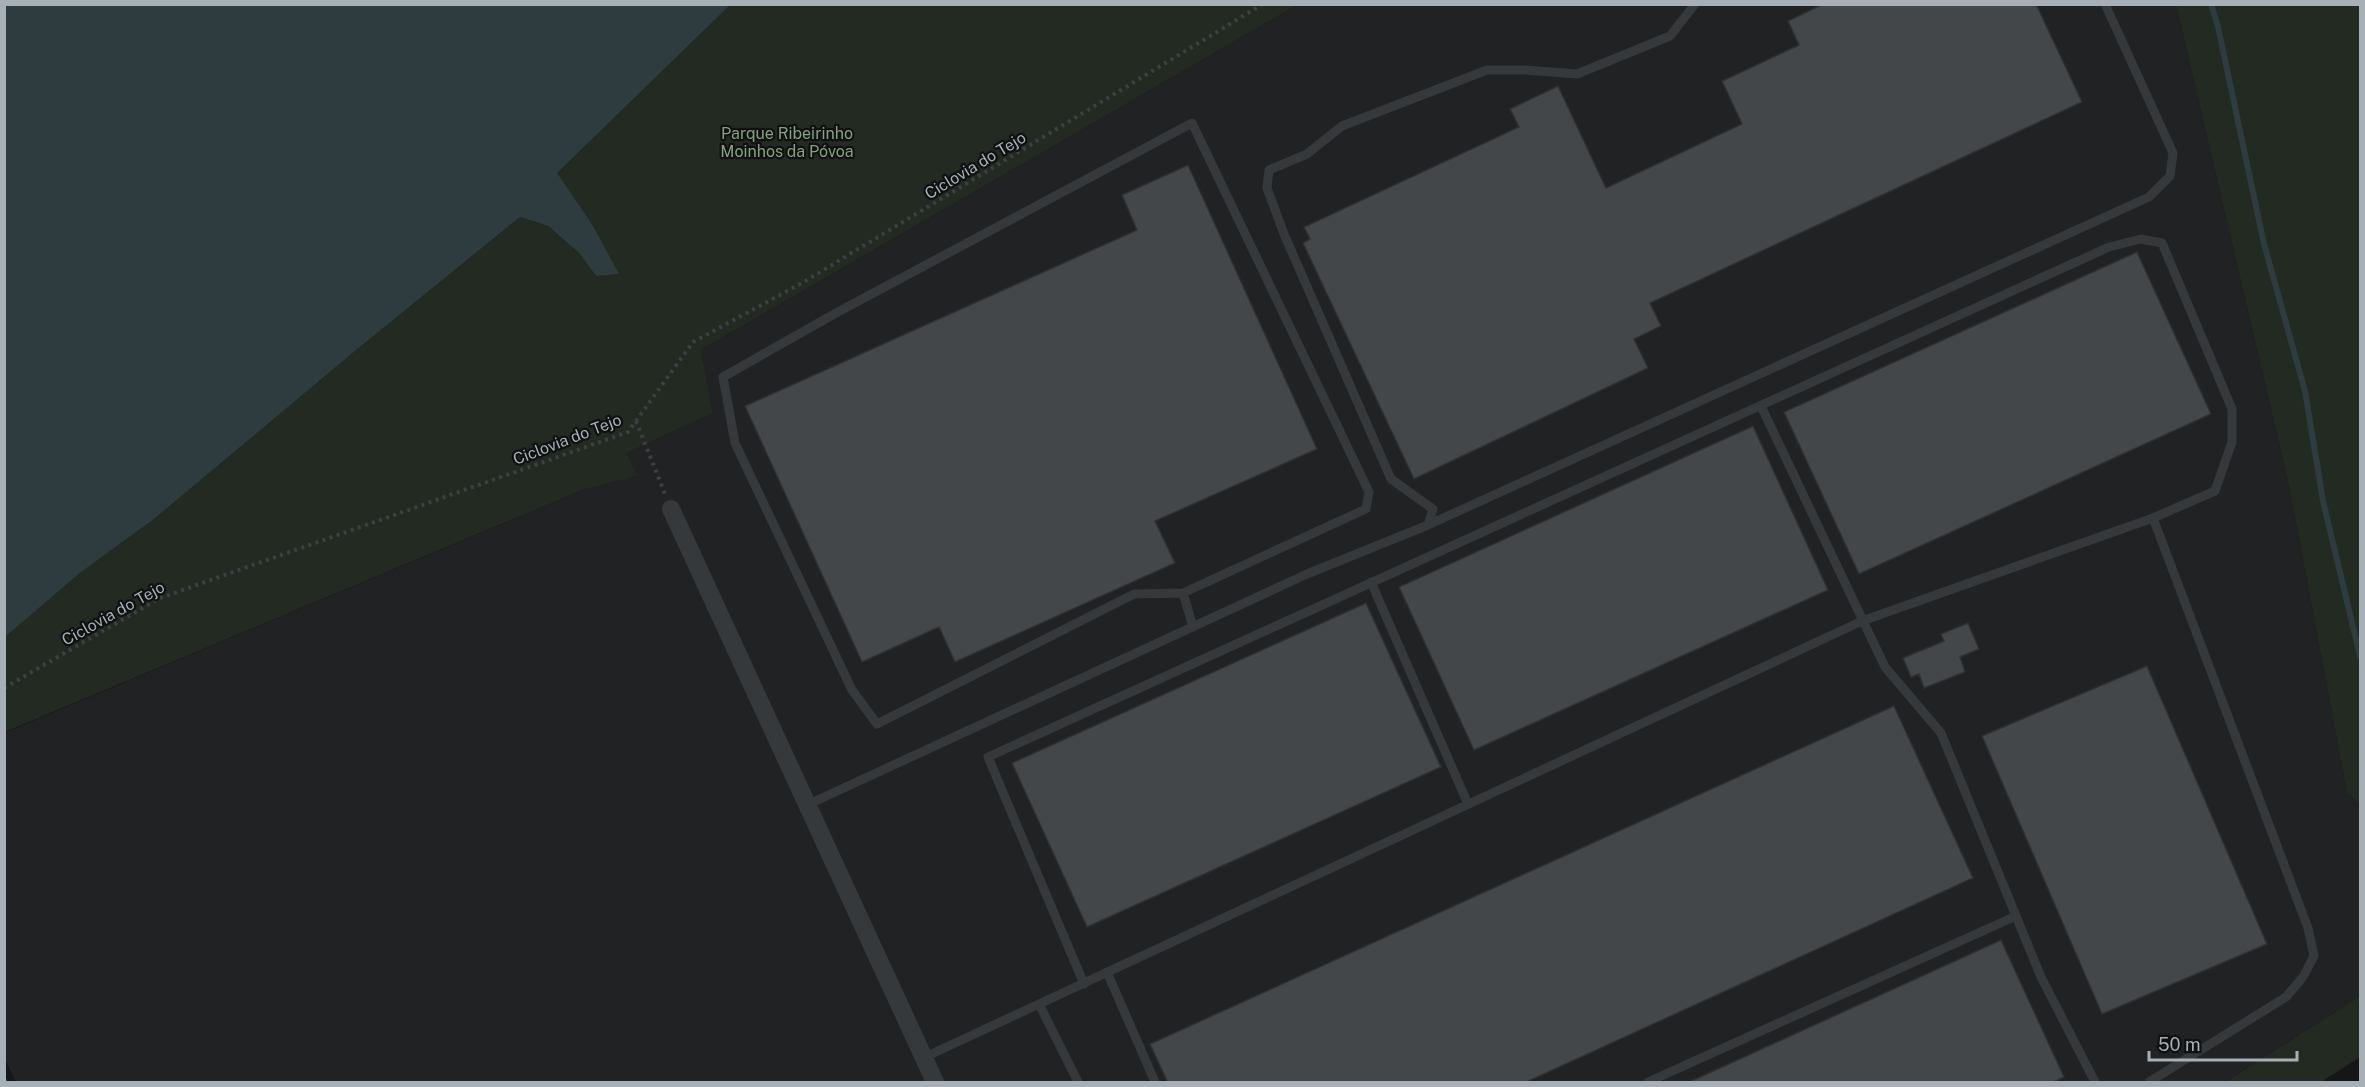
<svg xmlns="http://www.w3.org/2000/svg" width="2365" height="1087" viewBox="0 0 2365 1087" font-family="'Public Sans',sans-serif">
<rect width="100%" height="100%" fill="#151617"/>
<path fill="#212224" d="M1297 5H2176L2289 486 2347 793 2360 805V996L2225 1082H16L4 1057V733L583 490 636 476 627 453 713 413 701 350Z"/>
<path fill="#222a22" d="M730 5H1297L701 350 713 413 627 453 637 476 583 490 5 732V637L80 573 154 519 355 351 520 217 548 226 579 253 596 276 618 274 592 224 556 173Z
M2176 5H2360V805L2347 793 2289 486Z
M2360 996V1057L2321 1082H2225Z"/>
<path fill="#2f3c3f" d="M5 4H730V5L557 173 592 224 619 274 596 276 579 253 548 226 520 217 355 351 154 519 80 573 5 637Z"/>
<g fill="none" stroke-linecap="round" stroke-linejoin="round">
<path stroke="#2f3c3f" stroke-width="6" d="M2211 4 2218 27 2264 244 2305 391 2323 501 2360 656"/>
</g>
<path fill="#44474a" stroke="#2f3033" stroke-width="1.5" d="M1823 4H2036L2082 102 1650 303 1661 326 1634 339 1648 368 1414 479 1303 243 1310 239 1304 227 1519 127 1510 109 1558 86 1606 188 1742 124 1722 81 1799 45 1788 21Z
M1188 165 1317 449 1155 521 1175 563 955 662 939 627 862 662 745 406 1137 230 1122 195Z
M2137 252 2211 414 1859 574 1784 412Z
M1753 426 1828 590 1474 750 1399 587Z
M1366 603 1441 767 1087 927 1012 763Z
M1968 623 1979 649 1960 657 1965 672 1924 688 1919 674 1911 677 1903 658 1944 641 1941 634Z
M2147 666 2267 944 2102 1014 1982 736Z
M1894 706 1973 878 1524 1083H1168L1150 1044Z
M2001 940 2064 1077 2052 1083H1687Z"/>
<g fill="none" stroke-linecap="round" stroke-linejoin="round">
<path stroke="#3c4043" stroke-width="4" stroke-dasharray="3 4.5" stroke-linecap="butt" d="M636 421 665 494
M4 688 160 598 628 432 693 342 802 283 1263 4
M4 1079 6 1082"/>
<path stroke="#36393c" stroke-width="9" d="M1761 406 1885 667 1941 733 2041 977 2095 1082
M1428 525 1433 509 1391 479 1284 234 1267 188 1269 170 1307 154 1342 126 1487 70H1525L1577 74 1670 36 1695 4
M1371 582 1468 804
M1183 593 1134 594 877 724 852 690 735 443 723 377 836 313 1192 123 1369 492 1366 509 1183 593 1193 627
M807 805 1307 574 1428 525 2149 197 2170 176 2173 153 2105 4
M1107 972 1155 1082
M1039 1004 1078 1082
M923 1058 1862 621 2153 518 2215 491 2232 442V409L2162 243 2141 239 2109 247 988 757 1084 984
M1648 1082 2016 916
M2149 1082 2286 997 2303 977 2314 956 2308 928 2153 518"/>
<path stroke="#36393c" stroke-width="18" d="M671 509 935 1082"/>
</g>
<g text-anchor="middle" stroke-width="4.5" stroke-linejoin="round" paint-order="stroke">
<g font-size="16" fill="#86a17f" stroke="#101112">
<text x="787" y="139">Parque Ribeirinho<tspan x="787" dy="18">Moinhos da Póvoa</tspan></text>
</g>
<g font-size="16" fill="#a8b0b7" stroke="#101112">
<text transform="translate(975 165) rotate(-31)" y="6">Ciclovia do Tejo</text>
<text transform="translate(567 439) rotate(-21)" y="6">Ciclovia do Tejo</text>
<text transform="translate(113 613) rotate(-29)" y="6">Ciclovia do Tejo</text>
</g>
</g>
<rect width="2365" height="1087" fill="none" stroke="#a8b0b7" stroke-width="12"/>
<path d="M2149 1051v9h148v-9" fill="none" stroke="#a8b0b7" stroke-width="3"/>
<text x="2158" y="1051" font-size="18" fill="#a8b0b7" stroke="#101112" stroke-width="4.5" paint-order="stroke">50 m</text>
</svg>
